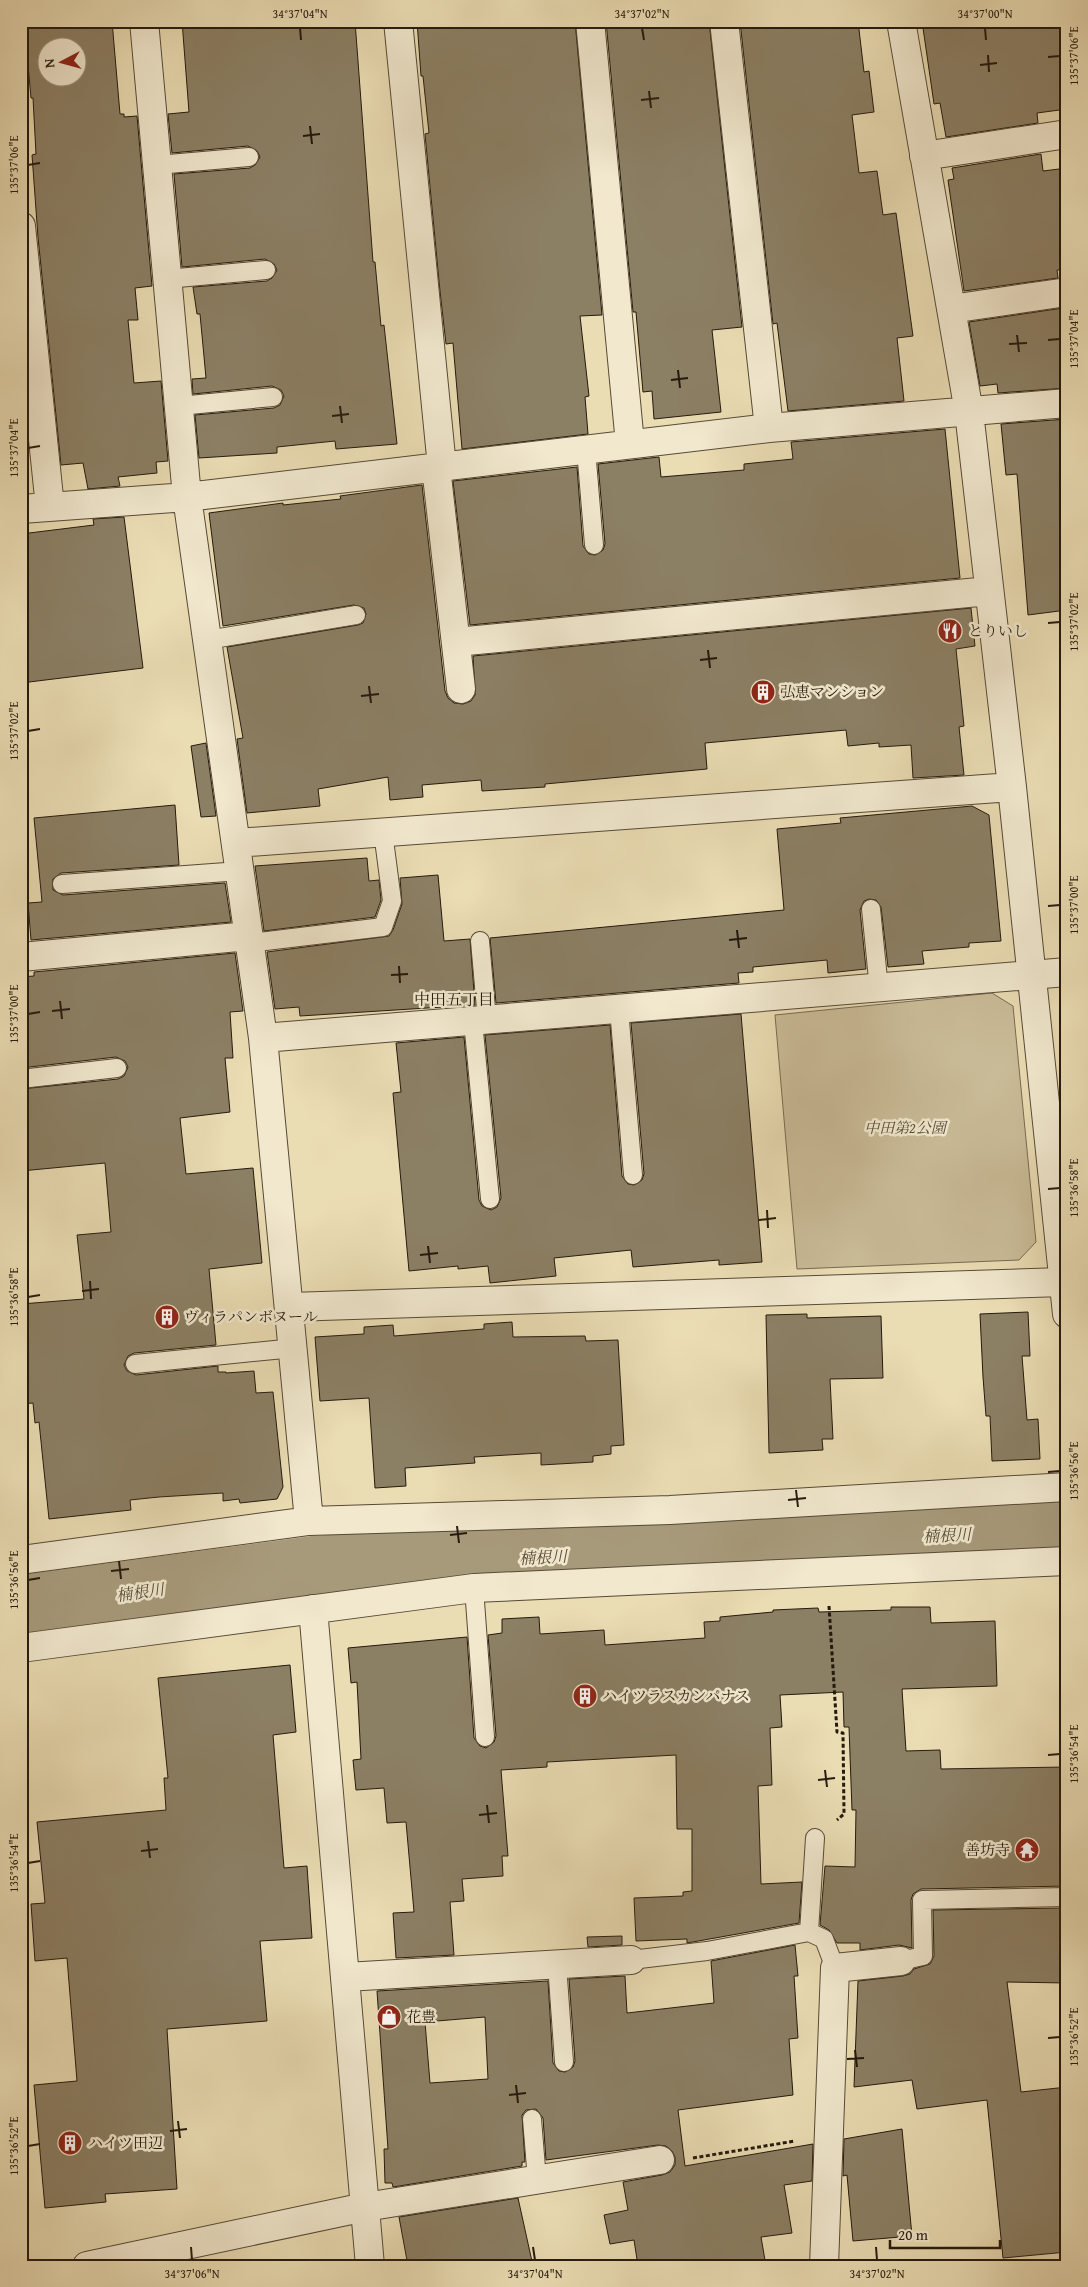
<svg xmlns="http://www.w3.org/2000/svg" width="1088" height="2287" viewBox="0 0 1088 2287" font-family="'Gentium Book Plus','Noto Serif JP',serif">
<rect width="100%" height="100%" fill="#eadcb3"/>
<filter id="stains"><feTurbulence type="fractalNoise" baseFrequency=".004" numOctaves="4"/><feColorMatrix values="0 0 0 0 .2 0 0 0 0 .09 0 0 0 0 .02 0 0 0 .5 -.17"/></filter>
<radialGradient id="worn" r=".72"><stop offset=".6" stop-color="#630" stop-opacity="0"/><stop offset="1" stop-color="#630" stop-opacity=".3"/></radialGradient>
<path fill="#c9bb97" stroke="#776a52" d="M992 993 1013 1006 1036 1242 1019 1260 797 1269 775 1015Z"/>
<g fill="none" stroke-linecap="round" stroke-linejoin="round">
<path stroke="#a79a7b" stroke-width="66" d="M21 1608 314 1569 462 1559 1067 1528"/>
</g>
<path fill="#8b7f64" stroke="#251a0e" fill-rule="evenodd" d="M24 21H112L120 114H124V117L137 116 152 286 135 288 138 320H128L134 383 161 381 168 461 156 462 157 473 118 477 120 486 88 489 83 463 61 465 38 237 32 155 36 154 33 98H31ZM48 48H78V78H48Z
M182 21H355L373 262H375L381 326 384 325 397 444 336 449 335 441 277 447V453L199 458 195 415 274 408 280 405 284 396 281 390 272 386 193 394 192 379 206 378 200 314H197L193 287 267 281 272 278 277 270 274 264 265 259 182 267 174 174 250 168 255 165 260 157 257 151 248 146 172 153 168 114 189 112Z
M417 21H575L602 315 580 316 589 396 585 397 588 434 462 449 453 343 446 344 440 291 425 134 429 133 423 76H421Z
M606 21H709L742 327 712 330 721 412 654 419 652 391 643 392 636 312H633Z
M740 21H858L864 72 869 71 874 112 852 115 859 173 877 171 883 215 896 213 913 336 897 338 904 401 788 411 777 323 773 324Z
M922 21H1063L1067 40V109L1037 113 1038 123 946 137 940 103 934 104Z
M1041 154 1043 171 1067 168V269L1057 270 1058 278 964 291 948 180 954 179 952 168Z
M1063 308 1067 331V388L998 393 997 384 980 386 969 322Z
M21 381 26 430H21Z
M1067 419V610L1028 615 1017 474 1006 475 1001 424Z
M945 429 960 578 470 625 453 481 577 467 583 546 589 554 595 555 603 550 605 544 598 464 659 457 661 477 744 470V464L793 459 791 442Z
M422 485 445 691 448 698 454 703 463 704 471 701 475 695 473 656 971 608 975 646 956 649 964 726 959 727 964 775 913 778 911 745 879 747V743L848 746 846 730 705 743 707 769 545 784V787L482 791 481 780 422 785 423 797 390 800 388 777 318 789 320 806 247 813 237 739 243 738 227 647 358 625 363 623 366 614 364 608 354 605 223 626 209 513 283 503V505L341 499 340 496Z
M124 517 143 668 21 683V534L94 525 93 519Z
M206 743 216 816 201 817 191 746Z
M175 805 179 865 61 873 53 879V890L63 895 225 883 231 922 31 940 28 903 42 902 34 818Z
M972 806 989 815 1001 941 969 943V947L922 951 924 964 888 967 881 907 876 900 869 899 864 901 860 910 866 969 828 973 827 960 753 967V972L738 973 739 983 496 1003 490 938 784 910 777 829 841 823 840 818Z
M367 858 369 881 379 880 381 900 375 917 264 931 255 866Z
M438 875 444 941 470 939 475 1005 300 1016 299 1007 275 1009 267 952 389 936 393 930 402 904 400 878Z
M235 953 243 1011 230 1012 233 1058H225L230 1112 180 1118 186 1174 253 1168 262 1263 209 1269 216 1345 134 1353 128 1356 124 1365 127 1371 136 1375 218 1366V1372H226V1373L254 1371 256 1393 273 1392 283 1487 277 1499 240 1503 239 1499 223 1501V1493L159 1497 130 1500 131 1510 49 1519 39 1422 35 1423 33 1403 21 1404V1304L84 1299 77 1235 111 1232 105 1163 21 1171V1141H26L21 1089 118 1079 124 1076 128 1067 125 1061 116 1057 21 1068V977L34 976V972Z
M741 1014 762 1262 719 1265V1260L633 1267 631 1250 554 1258 556 1276 490 1283 488 1266 458 1269V1266L409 1271 393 1093 401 1092 396 1043 464 1037 479 1200 482 1206 491 1210 497 1207 501 1198 485 1035 610 1025 622 1176 628 1184 634 1185 642 1180 644 1174 631 1023Z
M1028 1312 1030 1356H1022L1027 1420 1038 1419 1040 1459 992 1461 990 1416H986L983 1377 980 1314Z
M807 1314V1318L881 1316 883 1378 830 1379 833 1439H822L823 1450 769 1453 766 1315Z
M512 1322 513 1337 585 1336 586 1341 618 1340 624 1445 611 1446V1454L593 1456V1462L541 1465V1453L474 1457 475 1463 405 1468 406 1486 375 1488 369 1398 320 1401 315 1337 364 1334V1327L393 1325 394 1336 484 1329V1324Z
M891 1607H930L931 1623 995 1621 997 1686 902 1689 906 1751 940 1750 941 1769 1066 1767 1067 1886 921 1889 913 1894 911 1900 912 1948 899 1945 860 1950V1943H837L829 1930 820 1925 825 1866 855 1867 856 1810H852L849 1727H844L843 1692 780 1695 782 1727 770 1728 772 1785 758 1786 761 1884 802 1882 799 1923 687 1943V1939L636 1941 634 1898 683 1896V1892L692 1891V1829H677L676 1755 547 1762V1767L501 1770 508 1856H502L503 1876 462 1879 464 1901 450 1902 454 1955 396 1958 393 1913 414 1912 406 1822 387 1823 384 1788 356 1790 353 1760 361 1759 357 1682 351 1683 348 1648 467 1637 474 1738 480 1746 486 1748 494 1742 496 1736 488 1635 502 1633V1619L539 1617 540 1634 604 1630 605 1645 705 1638 704 1622 720 1621V1617L773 1612V1610L818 1608 819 1612 891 1610Z
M290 1665 296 1732 273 1735 284 1868 307 1866 312 1938 260 1941 267 2021 167 2029 177 2189 105 2194 106 2202 45 2208 34 2085 77 2081 67 1958 35 1961 31 1904 45 1903 37 1822 166 1810 164 1778H168L158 1678Z
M1067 1908V1983L1007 1982 1021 2092 1067 2087V2252L1003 2258 987 2100 917 2109 912 2080 854 2087 858 1981 903 1976 910 1974 914 1969 930 1964 934 1956 933 1910Z
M622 1936V1945L588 1947 587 1937Z
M795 1945 798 1976H794L798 2038 789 2039 793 2095 678 2110 685 2166 813 2144 812 2181 784 2185 792 2233 761 2237 766 2266H638L634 2240 610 2244 604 2215 628 2210 623 2182 662 2175 670 2172 675 2165V2157L672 2151 666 2146 658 2145 546 2160 543 2118 536 2109 526 2110 522 2115 525 2162H522V2166L393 2187 392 2183H385L384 2149H388L377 1991 548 1981 553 2063 559 2071 565 2072 573 2067 575 2061 569 1979 625 1976 627 2013 714 2003 711 1961ZM485 2017 488 2079 430 2083 425 2022Z
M902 2129 912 2236 853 2241 847 2175 843 2176 844 2139Z
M518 2198 533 2266H408L399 2217Z"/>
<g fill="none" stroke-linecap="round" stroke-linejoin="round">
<defs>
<path id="lane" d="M157 165 249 157
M167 279 266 270
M179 406 273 397
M586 449 594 545
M207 640 356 615
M62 884 240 871
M871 909 879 989
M480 941 487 1020
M250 943 383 927 392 901 383 832
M619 1009 633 1175
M473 1021 490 1199
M21 1079 117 1068
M135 1364 294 1348
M474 1588 485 1737
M815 1838 809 1932 824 1939 835 1968
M631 1960 707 1951 809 1932
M901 1961 923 1956 922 1900 1067 1897
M557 1964 564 2062
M532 2119 537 2180"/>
<path id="street" d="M144 21 187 497 263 1038 309 1521
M398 21 442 467
M590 21 630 444
M724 21 769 428
M901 21 969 412 1012 787 1067 1314
M924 156 1067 134
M21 226 50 507
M951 309 1067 292
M436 467 461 689
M21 509 187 497 769 428 1067 403
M456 642 989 591
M236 843 1012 787
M21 957 249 936
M263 1038 1067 972
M290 1307 1063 1282
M21 1560 309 1521 670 1510 1067 1487
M313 1609 370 2266
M21 1648 474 1588 1067 1561
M346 1977 631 1960
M87 2266 365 2207 660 2160
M824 2266 835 1968 901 1961"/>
</defs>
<use href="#lane" stroke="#564a37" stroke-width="20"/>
<use href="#street" stroke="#564a37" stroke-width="30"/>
<path stroke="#251a0e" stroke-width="3" stroke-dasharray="4 2.5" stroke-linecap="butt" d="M829 1606 837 1732 843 1733 844 1814 837 1820
M693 2158 795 2141"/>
<use href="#lane" stroke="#f1e8ce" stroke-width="18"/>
<use href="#street" stroke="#f1e8ce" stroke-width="28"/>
</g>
<path fill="none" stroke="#251a0e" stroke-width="2" d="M300 28 301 40M642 28 644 40M985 28 986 40M988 55 989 72M1048 57 1060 56M980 65 997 63M649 91 651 108M641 100 659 98M310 126 312 144M303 136 320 134M28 165 40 163M1017 335 1019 352M1048 340 1060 339M1009 344 1027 343M678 370 680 388M671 380 688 378M340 406 342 423M332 416 349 414M28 448 40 446M1048 623 1060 622M708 650 710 668M700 660 717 658M369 686 371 703M361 696 379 694M28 731 40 729M1048 906 1060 905M737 930 739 948M729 940 747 938M399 966 400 983M391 975 408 974M60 1001 62 1019M52 1011 70 1009M28 1014 40 1012M1048 1189 1060 1188M767 1210 768 1228M759 1220 776 1218M428 1246 430 1263M420 1255 438 1253M90 1281 91 1299M82 1291 99 1289M28 1297 40 1295M1048 1472 1060 1471M796 1490 798 1507M788 1500 806 1498M457 1526 459 1543M450 1535 467 1533M119 1561 121 1579M111 1571 129 1569M28 1580 40 1578M1048 1755 1060 1754M825 1770 827 1787M818 1780 835 1778M487 1805 489 1823M479 1815 497 1813M148 1841 150 1858M141 1851 158 1849M28 1863 40 1861M1048 2038 1060 2037M855 2050 857 2067M847 2059 864 2058M516 2085 518 2103M509 2095 526 2093M178 2121 180 2138M170 2131 187 2129M28 2146 40 2144M191 2247 192 2260M533 2247 535 2260M876 2247 877 2260"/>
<defs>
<symbol id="restaurant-disc" viewBox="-11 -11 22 22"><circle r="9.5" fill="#8f2418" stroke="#f1e8ce"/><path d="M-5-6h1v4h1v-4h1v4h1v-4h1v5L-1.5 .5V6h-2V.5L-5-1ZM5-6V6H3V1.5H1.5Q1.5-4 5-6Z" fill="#fff"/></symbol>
<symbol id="building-disc" viewBox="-11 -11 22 22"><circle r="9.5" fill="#8f2418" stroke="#f1e8ce"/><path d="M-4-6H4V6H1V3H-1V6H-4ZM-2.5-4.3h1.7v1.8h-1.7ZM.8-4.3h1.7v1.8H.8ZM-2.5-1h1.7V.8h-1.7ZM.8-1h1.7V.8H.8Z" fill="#fff"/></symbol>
<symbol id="temple-disc" viewBox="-11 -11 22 22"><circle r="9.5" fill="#8f2418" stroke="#f1e8ce"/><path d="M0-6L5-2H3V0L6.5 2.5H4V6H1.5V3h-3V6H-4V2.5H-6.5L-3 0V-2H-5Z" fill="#fff"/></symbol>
<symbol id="shop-disc" viewBox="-11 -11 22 22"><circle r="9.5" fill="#8f2418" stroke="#f1e8ce"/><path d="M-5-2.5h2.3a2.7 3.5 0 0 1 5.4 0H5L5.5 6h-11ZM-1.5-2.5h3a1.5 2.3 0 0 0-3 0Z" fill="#fff"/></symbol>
</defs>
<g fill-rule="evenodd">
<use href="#restaurant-disc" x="936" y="617" width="28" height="28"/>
<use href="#building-disc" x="749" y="678" width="28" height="28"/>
<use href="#building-disc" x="153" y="1303" width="28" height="28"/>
<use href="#building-disc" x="571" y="1682" width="28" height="28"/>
<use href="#temple-disc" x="1013" y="1836" width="28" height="28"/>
<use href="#shop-disc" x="375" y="2003" width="28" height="28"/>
<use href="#building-disc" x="56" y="2129" width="28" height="28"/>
</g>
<g text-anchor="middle" stroke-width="5" stroke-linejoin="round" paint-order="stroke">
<g font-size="15" fill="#251a0e" stroke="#f1e8ce" text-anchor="start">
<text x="968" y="636">とりいし</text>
<text x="780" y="697">弘恵マンション</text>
<text x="184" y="1322">ヴィラパンボヌール</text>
<text x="602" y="1701">ハイツラスカンパナス</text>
<text x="1010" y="1855" text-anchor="end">善坊寺</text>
<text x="406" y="2022">花豊</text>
<text x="88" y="2148">ハイツ田辺</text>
</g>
<g font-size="15" font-style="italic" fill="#564a37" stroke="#f1e8ce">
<text x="905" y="1133">中田第2公園</text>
</g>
<g font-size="16" fill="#251a0e" stroke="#f1e8ce">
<text x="454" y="1005">中田五丁目</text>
</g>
<g font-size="16" font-style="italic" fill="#594d3a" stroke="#f1e8ce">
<text transform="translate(947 1535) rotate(-3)" y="6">楠根川</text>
<text transform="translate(543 1557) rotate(-3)" y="6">楠根川</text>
<text transform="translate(140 1592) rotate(-8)" y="6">楠根川</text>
</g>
</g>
<rect width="1088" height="2287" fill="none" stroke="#eadcb3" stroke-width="55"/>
<g transform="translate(62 62) rotate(264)"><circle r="24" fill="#f1e8ce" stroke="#9f9681"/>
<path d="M0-4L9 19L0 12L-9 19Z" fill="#8f2418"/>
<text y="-8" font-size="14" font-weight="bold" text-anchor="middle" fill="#251a0e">N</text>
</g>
<path d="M890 2240v8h110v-8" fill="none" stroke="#251a0e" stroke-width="2.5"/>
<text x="898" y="2240" font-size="15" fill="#251a0e" stroke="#f1e8ce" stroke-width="4" paint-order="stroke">20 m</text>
<rect x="28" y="28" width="1032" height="2232" fill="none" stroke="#251a0e" stroke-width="2"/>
<g font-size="12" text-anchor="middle" fill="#251a0e">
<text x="300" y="18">34°37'04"N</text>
<text x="642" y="18">34°37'02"N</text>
<text x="985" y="18">34°37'00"N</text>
<text transform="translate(1074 56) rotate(-90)" y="4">135°37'06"E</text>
<text transform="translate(14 165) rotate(-90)" y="4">135°37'06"E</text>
<text transform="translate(1074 339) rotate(-90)" y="4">135°37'04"E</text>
<text transform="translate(14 448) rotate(-90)" y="4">135°37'04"E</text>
<text transform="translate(1074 622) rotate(-90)" y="4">135°37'02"E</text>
<text transform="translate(14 731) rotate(-90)" y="4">135°37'02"E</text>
<text transform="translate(1074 905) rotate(-90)" y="4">135°37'00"E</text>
<text transform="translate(14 1014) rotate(-90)" y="4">135°37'00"E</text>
<text transform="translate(1074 1188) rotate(-90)" y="4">135°36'58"E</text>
<text transform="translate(14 1297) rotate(-90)" y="4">135°36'58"E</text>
<text transform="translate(1074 1471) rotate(-90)" y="4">135°36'56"E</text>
<text transform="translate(14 1580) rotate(-90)" y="4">135°36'56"E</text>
<text transform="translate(1074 1754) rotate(-90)" y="4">135°36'54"E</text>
<text transform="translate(14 1863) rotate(-90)" y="4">135°36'54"E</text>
<text transform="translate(1074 2037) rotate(-90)" y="4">135°36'52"E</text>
<text transform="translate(14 2146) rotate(-90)" y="4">135°36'52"E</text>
<text x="192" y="2278">34°37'06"N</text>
<text x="535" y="2278">34°37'04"N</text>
<text x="877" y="2278">34°37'02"N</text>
</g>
<rect width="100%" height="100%" filter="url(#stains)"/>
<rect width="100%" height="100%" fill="url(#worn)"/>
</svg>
